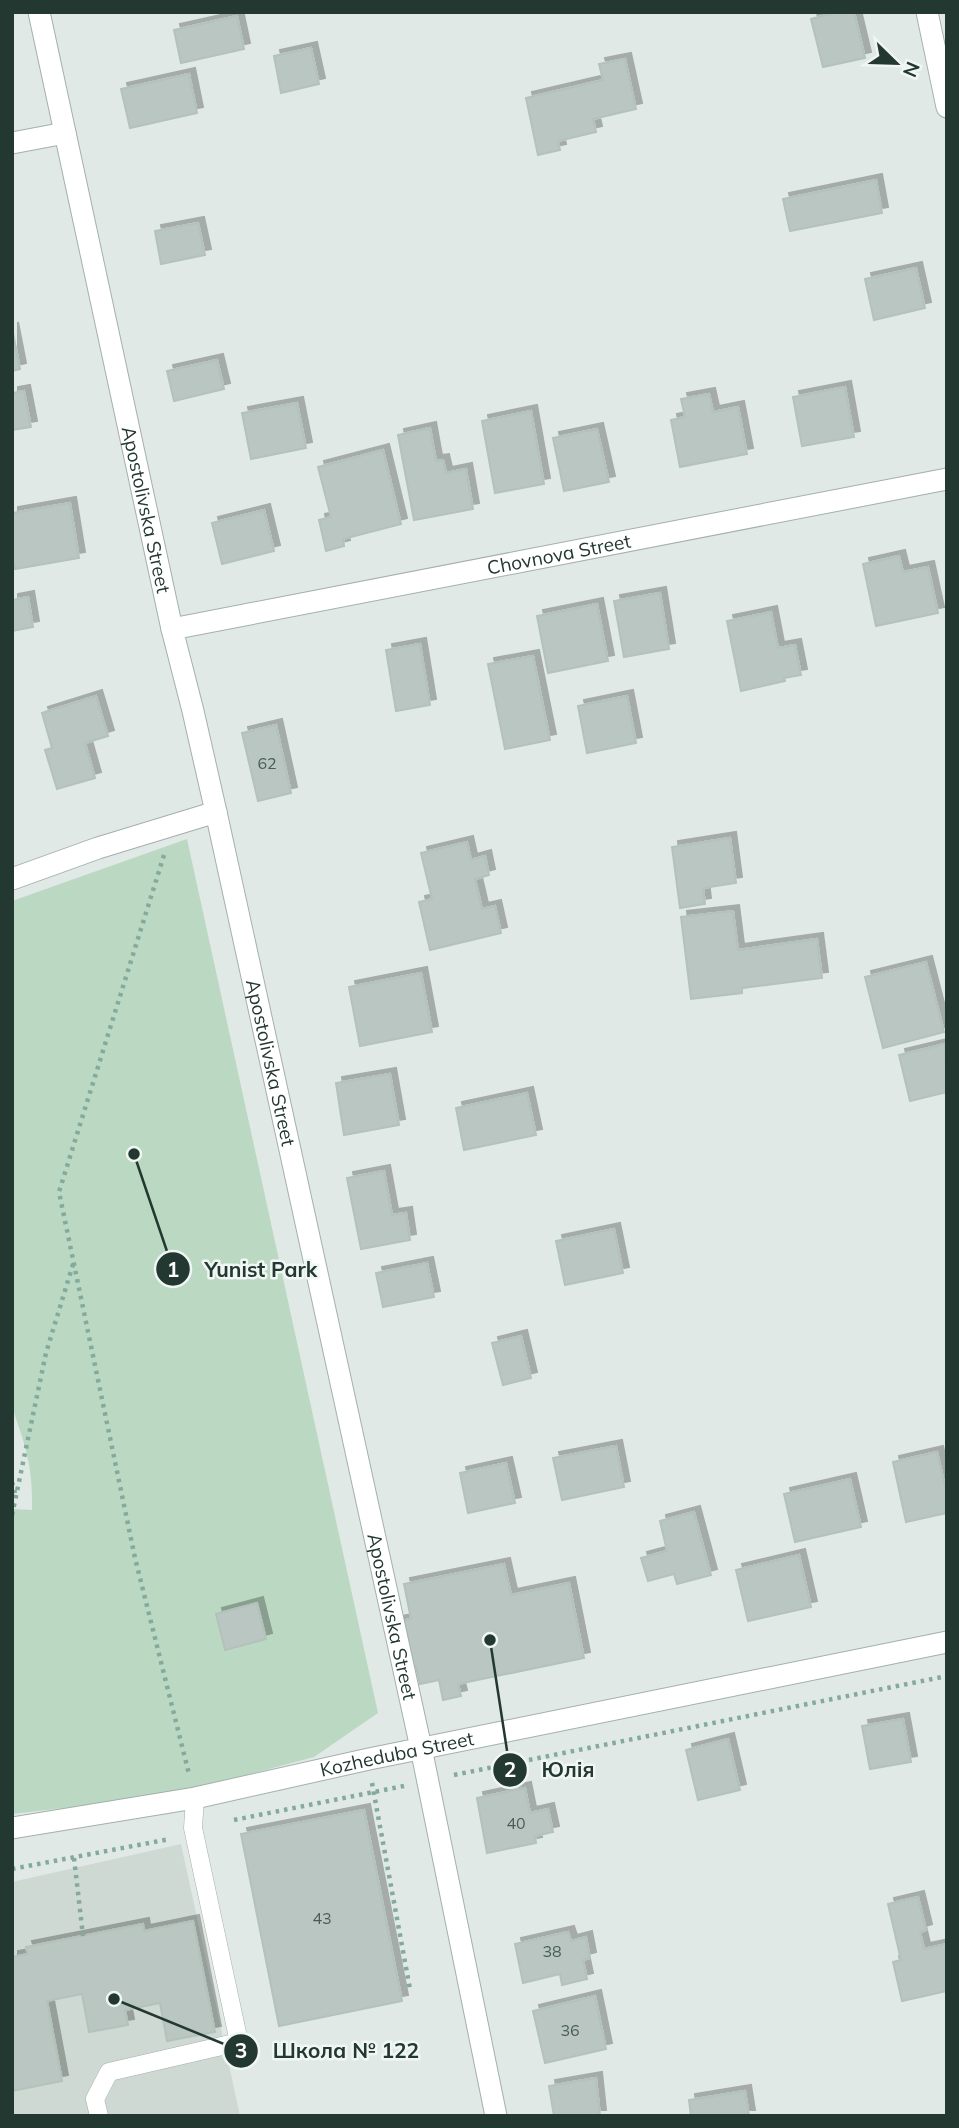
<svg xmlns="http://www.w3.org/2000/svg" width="959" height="2128" viewBox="0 0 959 2128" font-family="Mulish,sans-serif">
<defs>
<filter id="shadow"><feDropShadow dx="6" dy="-6" stdDeviation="0" flood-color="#0004"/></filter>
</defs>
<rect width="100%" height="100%" fill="#e0e9e5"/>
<path fill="#ced9d4" d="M181 1844 240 2116H12V1882Z"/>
<path fill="#bbd8c2" d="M187 839 378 1713 314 1757 168 1796 12 1814V1509L32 1510C33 1467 26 1447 12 1407V901Z"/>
<path fill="#b9c6c1" stroke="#b3c2bb" stroke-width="2" filter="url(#shadow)" d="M838 12H854L865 58 823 67 811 19Z
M237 16 244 49 181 63 174 30Z
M311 48 319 84 281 93 274 56Z
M625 59 636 109 593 119 596 132 558 141 560 150 538 155 526 98 603 80 599 64Z
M189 74 197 113 130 128 121 89Z
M876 180 882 213 790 231 783 199Z
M198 223 205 255 161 264 155 231Z
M916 268 925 308 874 320 865 279Z
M12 328 20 369 12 371Z
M217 360 224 389 174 401 167 371Z
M845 387 854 437 802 446 793 397Z
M24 391 31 427 12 430V393Z
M709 394 713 412 738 407 747 454 680 467 671 420 685 417 681 399Z
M297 403 306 448 251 459 242 413Z
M531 411 544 484 495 493 482 421Z
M430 428 436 461 443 460 446 473 466 469 473 509 414 520 398 435Z
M597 429 609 482 564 491 553 438Z
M383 450 401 524 343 539 344 546 326 551 319 520 331 517 318 467Z
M70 503 79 558 15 569 12 554V513Z
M264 510 274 551 222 564 212 523Z
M899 556 903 572 928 567 938 613 876 626 863 564Z
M660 593 669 649 624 657 614 601Z
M28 597 33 627 12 631V600Z
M597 604 608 661 548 673 537 616Z
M771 612 778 648 795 645 801 675 784 678 785 681 741 691 727 621Z
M420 644 430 705 396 711 386 650Z
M533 656 550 740 505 749 488 664Z
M96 696 108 736 85 743 95 778 57 789 45 750 52 748 42 713Z
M627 696 636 743 587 753 578 706Z
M276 725 291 793 258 801 242 733Z
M730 838 736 883 703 888 705 904 680 908 672 847Z
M467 842 471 860 485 856 489 875 475 879 482 909 495 906 501 933 430 950 419 902 432 899 421 853Z
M733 911 738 950 817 939 822 978 742 988V993L691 999 681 917Z
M926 962 944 1032 883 1048 865 977Z
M421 973 432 1032 360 1046 349 987Z
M945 1044 947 1092 910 1101 899 1055Z
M390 1074 399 1125 344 1135 336 1083Z
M527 1093 536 1135 464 1150 456 1108Z
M384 1171 392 1215 406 1213 410 1240 361 1249 347 1178Z
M614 1229 623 1273 565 1285 556 1241Z
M427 1263 434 1297 383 1307 376 1273Z
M521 1336 531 1378 503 1385 492 1343Z
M616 1446 624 1487 562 1500 553 1458Z
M937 1452 947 1495V1513L906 1522 893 1462Z
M506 1463 515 1503 468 1513 460 1473Z
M850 1479 861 1527 795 1542 784 1494Z
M694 1512 711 1575 677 1584 674 1574 648 1581 641 1558 667 1551 660 1521Z
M799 1555 811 1607 748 1621 736 1570Z
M504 1564 511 1595 569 1583 584 1658 458 1684 461 1696 443 1700 439 1680 420 1684 416 1667 405 1669 396 1622 411 1619 404 1584Z
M257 1603 266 1639 225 1650 216 1614Z
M903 1719 911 1762 870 1769 862 1726Z
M728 1739 740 1790 698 1800 686 1750Z
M525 1788 530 1813 548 1809 553 1832 535 1836 536 1843 487 1853 477 1798Z
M364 1810 402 2001 279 2026 241 1834Z
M918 1897 926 1930 920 1932 924 1949 947 1944V1991L902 2001 893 1962 901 1960 888 1904Z
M193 1921 215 2032 167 2041 160 2003 125 2010 128 2025 89 2032 82 1994 47 2001 62 2081 12 2091V1957L28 1954 26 1947 143 1924 144 1931Z
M568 1932 571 1941 586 1937 590 1958 583 1960 587 1979 562 1985 560 1974 523 1983 515 1944Z
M595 1996 606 2049 545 2063 533 2011Z
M596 2078 600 2116H554L549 2086Z
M745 2091 749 2116H691L689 2100Z"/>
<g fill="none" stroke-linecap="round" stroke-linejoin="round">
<defs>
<path id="service" d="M99 2116 95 2099 109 2072 239 2042 193 1828 195 1798"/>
<g id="minor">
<path id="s1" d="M39 12 172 629 193 711 216 812 421 1748 496 2116"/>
<path d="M927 12 947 107"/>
<path d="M12 143 65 133"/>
<path id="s2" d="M172 629 947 479"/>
<path d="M12 879 98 848 216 812"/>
</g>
<g id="tertiary">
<path id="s3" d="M12 1828 195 1798 369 1759 947 1642"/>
</g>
</defs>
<use href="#service" stroke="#a4b0ab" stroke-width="19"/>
<use href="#minor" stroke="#a4b0ab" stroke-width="23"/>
<use href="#tertiary" stroke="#a4b0ab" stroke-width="23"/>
<path stroke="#84a99d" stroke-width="4.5" stroke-dasharray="3.5 5" stroke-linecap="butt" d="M164 855 59 1192 135 1558 189 1774
M12 1482 15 1493
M12 1515 46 1353 74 1261
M454 1775 947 1676
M372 1783 410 1989
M234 1820 404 1786
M74 1858 83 1936
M12 1869 170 1839"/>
<use href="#service" stroke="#fff" stroke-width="18"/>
<use href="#minor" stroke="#fff" stroke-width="21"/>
<use href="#tertiary" stroke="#fff" stroke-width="21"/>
</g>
<g text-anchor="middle" stroke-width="5" stroke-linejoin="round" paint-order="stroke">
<g font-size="16" fill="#485c55">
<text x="267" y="769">62</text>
<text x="516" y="1829">40</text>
<text x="322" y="1924">43</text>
<text x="552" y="1957">38</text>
<text x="570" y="2036">36</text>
</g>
<g font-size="19" fill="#233831" stroke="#f0f6f3">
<text dy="7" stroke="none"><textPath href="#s1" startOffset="509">Apostolivska Street</textPath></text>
<text dy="7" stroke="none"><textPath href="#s2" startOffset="394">Chovnova Street</textPath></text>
<text dy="7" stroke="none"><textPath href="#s1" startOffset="1076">Apostolivska Street</textPath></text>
<text dy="7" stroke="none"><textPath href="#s1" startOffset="1643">Apostolivska Street</textPath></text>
<text dy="7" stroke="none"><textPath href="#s3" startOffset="392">Kozheduba Street</textPath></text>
</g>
</g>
<path fill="none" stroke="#233831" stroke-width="2.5" d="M134 1154L173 1269M490 1640L510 1770M114 1999L241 2051"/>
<g fill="#233831" stroke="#f0f6f3" stroke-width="2.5">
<circle cx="134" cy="1154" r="7"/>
<circle cx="490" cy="1640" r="7"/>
<circle cx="114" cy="1999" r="7"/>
<circle cx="173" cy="1269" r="18"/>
<circle cx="510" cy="1770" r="18"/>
<circle cx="241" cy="2051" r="18"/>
</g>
<g font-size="21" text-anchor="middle" font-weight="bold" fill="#fff">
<text x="173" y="1277">1</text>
<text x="510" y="1777">2</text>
<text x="241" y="2058">3</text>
</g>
<g font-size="21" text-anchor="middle" font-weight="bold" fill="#233831" stroke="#f0f6f3" stroke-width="5" stroke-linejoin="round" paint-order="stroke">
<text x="261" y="1277">Yunist Park</text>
<text x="568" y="1777">Юлія</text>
<text x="346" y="2058">Школа № 122</text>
</g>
<rect width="959" height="2128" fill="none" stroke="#233831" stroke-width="28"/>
<g transform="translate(896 63) rotate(113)" stroke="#f0f6f3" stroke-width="5" paint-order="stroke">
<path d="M0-5L12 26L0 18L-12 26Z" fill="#233831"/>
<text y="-10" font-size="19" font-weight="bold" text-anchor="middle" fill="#233831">N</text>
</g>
</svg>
